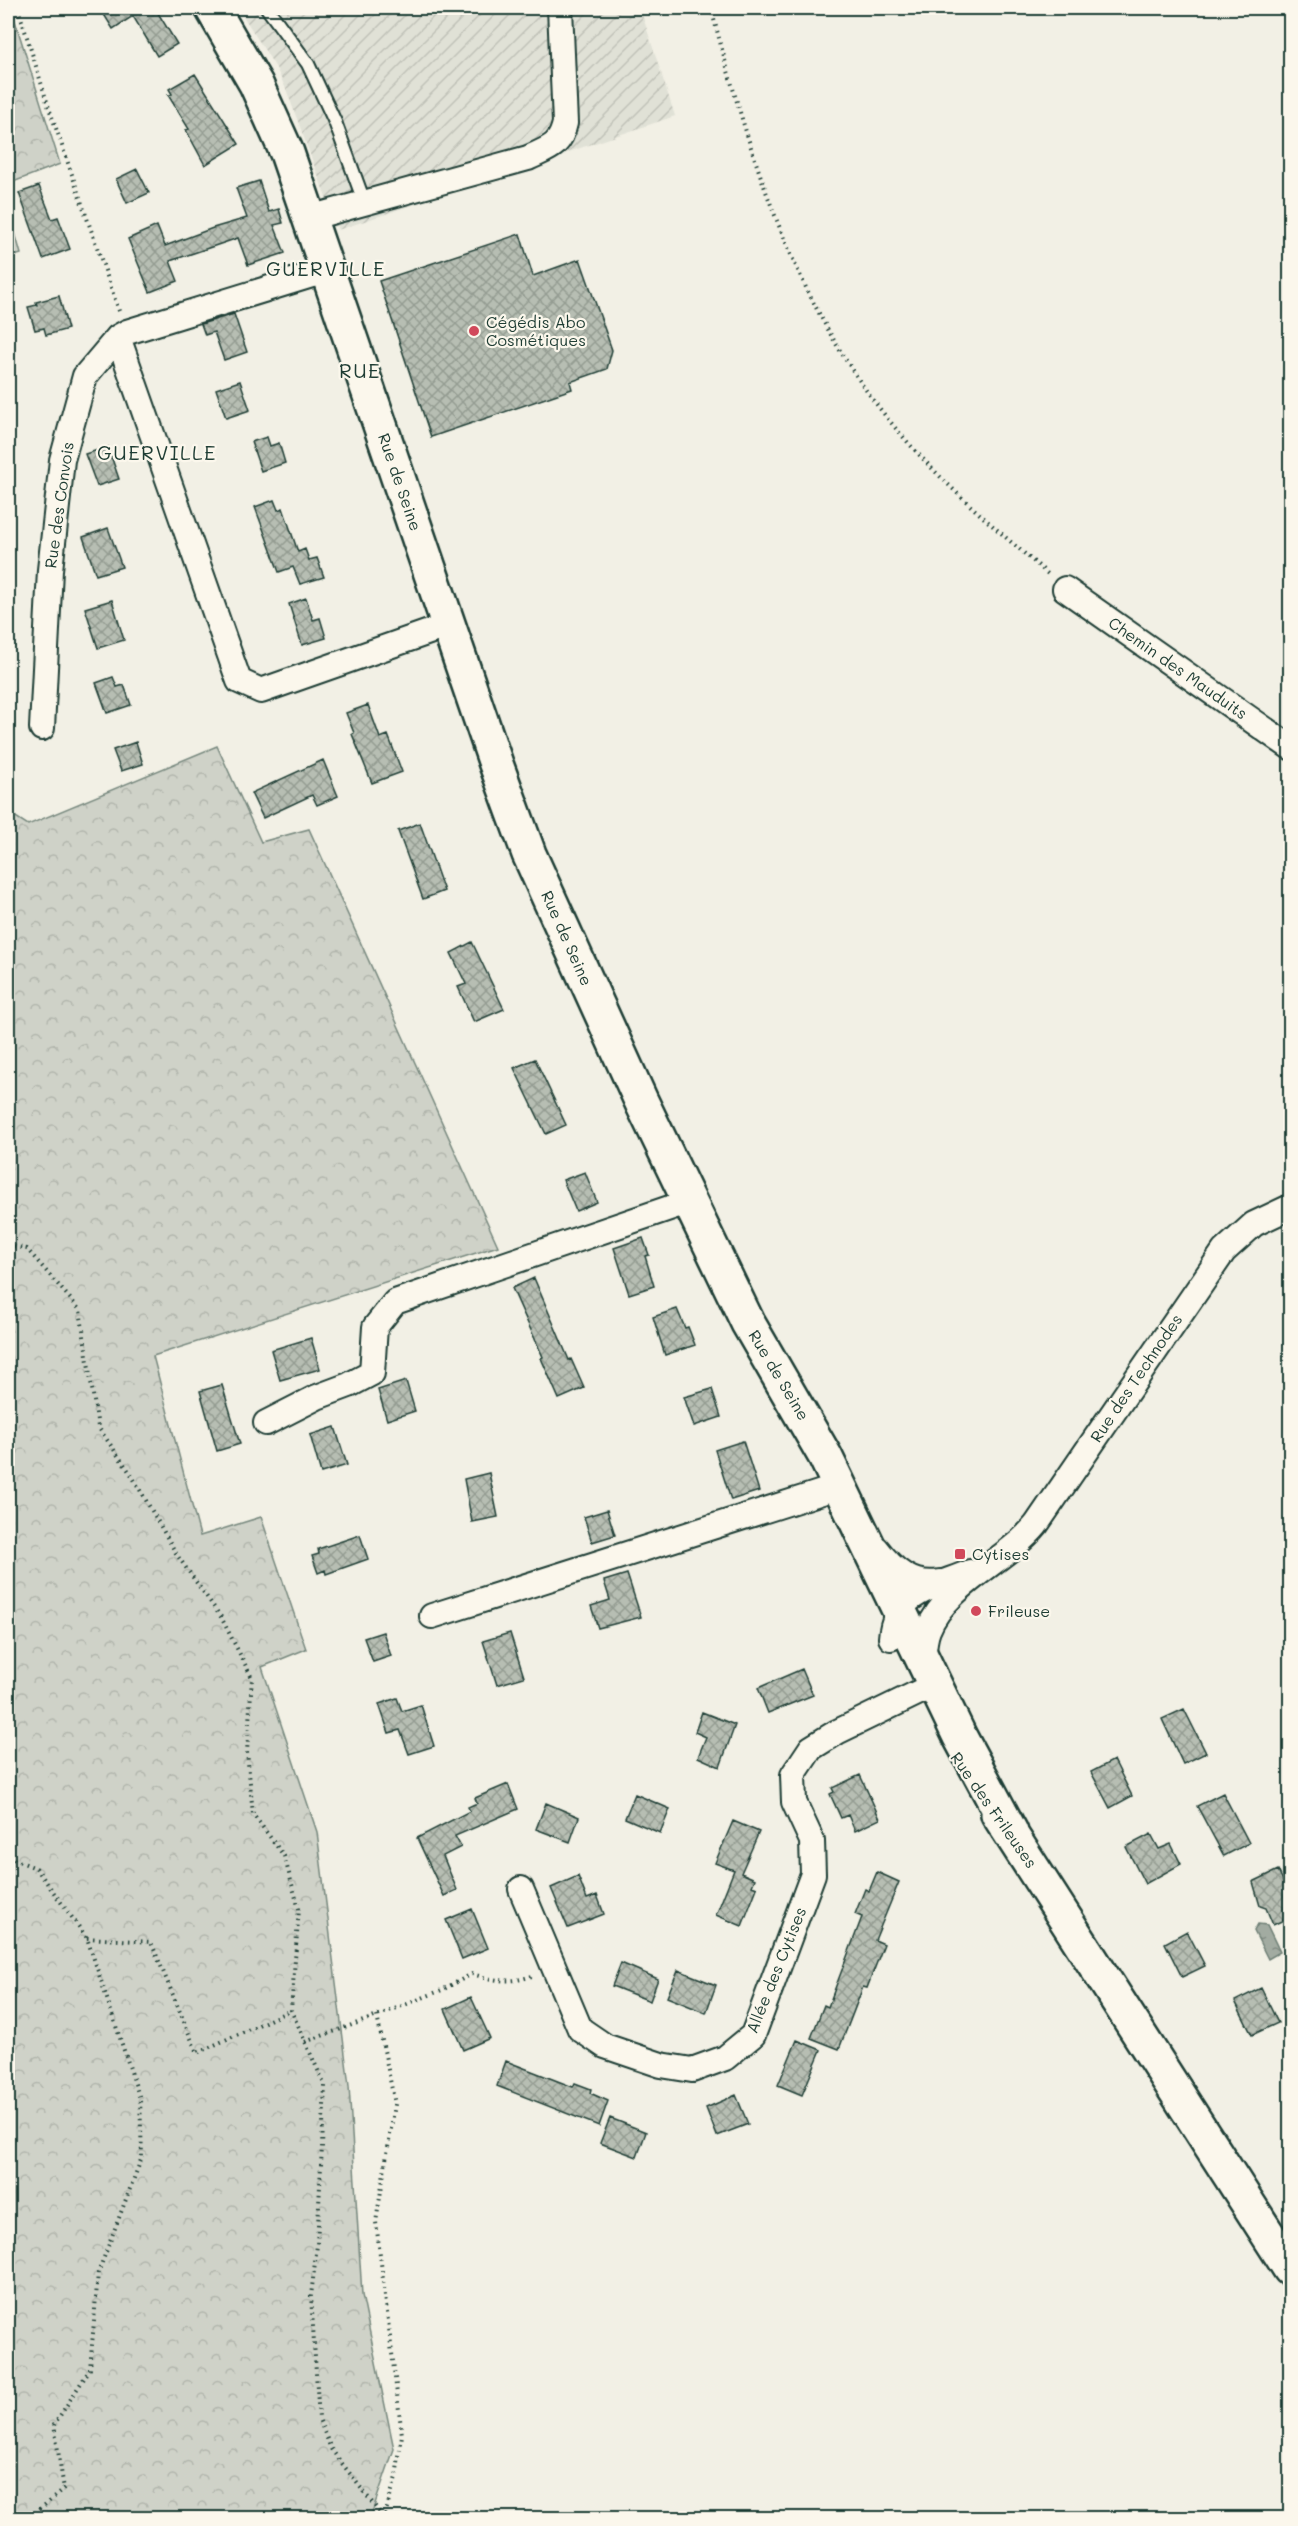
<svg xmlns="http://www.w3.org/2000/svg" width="1298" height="2526" viewBox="0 0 1298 2526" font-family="Mali,sans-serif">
<defs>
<pattern id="industrial-furrows" width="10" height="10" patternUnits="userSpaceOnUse" patternTransform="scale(1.5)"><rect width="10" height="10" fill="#e0e1d6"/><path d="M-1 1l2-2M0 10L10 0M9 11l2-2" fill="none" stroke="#c0c2b8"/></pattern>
<pattern id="forest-crowns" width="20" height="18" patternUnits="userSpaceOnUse" patternTransform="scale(1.5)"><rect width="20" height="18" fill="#cfd2c8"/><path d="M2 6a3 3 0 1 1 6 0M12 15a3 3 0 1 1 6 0" fill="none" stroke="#b1b5ac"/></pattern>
<pattern id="water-ripples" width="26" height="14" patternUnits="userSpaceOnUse" patternTransform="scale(1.5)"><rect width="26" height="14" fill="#a2aba1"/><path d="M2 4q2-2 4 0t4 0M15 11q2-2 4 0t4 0" fill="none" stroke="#838c84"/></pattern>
<pattern id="building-cross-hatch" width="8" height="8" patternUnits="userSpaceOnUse" patternTransform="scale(1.5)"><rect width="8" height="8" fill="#b7beb3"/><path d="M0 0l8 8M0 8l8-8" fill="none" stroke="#949c92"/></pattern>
</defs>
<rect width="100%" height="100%" fill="#f2f0e5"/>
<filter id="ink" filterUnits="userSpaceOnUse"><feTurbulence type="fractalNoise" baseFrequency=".0167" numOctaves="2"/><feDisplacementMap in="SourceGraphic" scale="12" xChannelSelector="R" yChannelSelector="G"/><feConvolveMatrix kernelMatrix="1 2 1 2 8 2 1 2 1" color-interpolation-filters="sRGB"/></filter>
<g filter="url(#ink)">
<path fill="url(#industrial-furrows)" d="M238 8H640L675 116 338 230 286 89 276 68Z"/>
<path fill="url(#forest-crowns)" stroke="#77887e" stroke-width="1.5" d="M8 8H11L60 164 8 184Z
M8 208 21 254 8 258Z
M217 746 261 842 309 829 498 1246 153 1356 200 1536 261 1517 306 1649 262 1667 317 1832 349 2086 362 2295 394 2449 370 2518H8V812L28 825Z"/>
<path fill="url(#water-ripples)" stroke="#6e7f75" stroke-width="1.5" d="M1258 1924 1267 1925 1280 1952 1268 1959 1254 1931Z"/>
<path fill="url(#building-cross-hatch)" stroke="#1f3d34" stroke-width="1.5" d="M100 8H155L177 44 157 56 133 16 113 29Z
M195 74 239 144 205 165 186 130 189 129 168 95 172 94 169 89Z
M137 169 149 193 127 203 116 179Z
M259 181 269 212 279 209 283 223 274 225 285 253 248 265 238 238 170 261 178 281 150 292 128 239 157 226 165 246 213 228 247 218 236 188Z
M39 186 52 219 58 217 70 249 43 259 19 193Z
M520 234 533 276 580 259 612 350 607 369 570 382 572 389 431 437 379 281Z
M59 296 68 329 46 335 44 328 35 330 28 307 37 305 36 302Z
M234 314 247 352 224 360 214 332 205 335 201 324Z
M240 381 250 410 226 418 216 389Z
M267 437 270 446 279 443 285 463 261 471 251 442Z
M108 447 119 479 97 486 85 454Z
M274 500 278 510 283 508 298 552 305 549 309 560 317 558 324 577 300 584 293 567 279 572 255 507Z
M108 528 122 567 96 575 83 537Z
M306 598 313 620 320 618 326 638 302 645 289 604Z
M112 600 124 640 98 648 85 608Z
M113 677 117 687 124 685 131 705 107 713 96 683Z
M368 705 380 738 388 735 402 772 372 783 352 734 354 733 346 713Z
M136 742 143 764 121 771 113 750Z
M323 760 338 796 317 805 312 795 263 818 251 793Z
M420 823 444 891 423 899 398 831Z
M472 942 504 1009 474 1022 458 987 466 984 451 953Z
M535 1059 566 1125 546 1134 514 1068Z
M585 1172 597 1202 576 1211 563 1180Z
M643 1238 649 1255 645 1256 654 1286 629 1294 614 1248Z
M534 1278 569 1360 571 1359 584 1388 559 1399 541 1358 543 1357 512 1288Z
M677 1309 685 1328 688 1327 695 1345 665 1355 653 1317Z
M311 1338 320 1369 280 1380 271 1350Z
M406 1381 415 1411 387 1420 378 1390Z
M222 1385 240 1444 217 1451 200 1391Z
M712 1389 721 1417 694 1426 684 1397Z
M335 1427 347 1465 321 1473 310 1435Z
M743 1441 759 1491 731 1500 715 1450Z
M489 1473 498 1517 472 1522 464 1479Z
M607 1510 615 1535 592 1542 584 1517Z
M360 1535 368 1559 326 1574 325 1570 318 1573 312 1556 319 1554 318 1549Z
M627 1574 641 1617 598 1628 591 1606 610 1600 604 1581Z
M383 1632 391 1656 373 1662 364 1638Z
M510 1633 524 1677 497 1685 483 1641Z
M802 1669 813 1695 768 1713 758 1688Z
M397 1698 402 1711 421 1705 434 1746 409 1754 400 1730 389 1733 379 1704Z
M1184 1709 1206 1753 1183 1764 1162 1719Z
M702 1712 735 1725 720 1767 698 1757 706 1737 695 1732Z
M1114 1760 1132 1796 1110 1808 1091 1772Z
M860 1775 880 1819 855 1831 848 1815 841 1818 830 1794 834 1792 832 1788Z
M508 1784 518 1809 455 1836 461 1847 443 1856 457 1890 444 1896 417 1838 470 1811 468 1807 477 1803 475 1798Z
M1223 1793 1249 1843 1224 1856 1197 1806Z
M635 1794 670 1809 660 1833 625 1818Z
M546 1803 579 1817 570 1842 536 1829Z
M733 1821 759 1832 741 1873 755 1879 752 1886 757 1888 742 1926 716 1915 734 1870 715 1863Z
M1151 1834 1159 1849 1171 1844 1181 1864 1145 1884 1126 1847Z
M1278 1870 1290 1896V1917L1273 1925 1266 1908 1260 1906 1253 1882Z
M877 1872 899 1882 875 1940 884 1944 867 1988 863 1987 839 2049 811 2038 824 2005 828 2007 862 1917 855 1914 865 1889 869 1891Z
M578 1876 587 1899 597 1895 604 1914 568 1928 551 1888Z
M472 1909 488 1948 462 1959 446 1920Z
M1187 1931 1205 1966 1182 1977 1165 1943Z
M621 1963 658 1979 650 2001 612 1986Z
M678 1970 716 1985 706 2013 667 1997Z
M1261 1988 1278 2023 1252 2035 1235 2001Z
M471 1997 490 2038 463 2050 445 2009Z
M797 2040 821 2050 802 2095 778 2085Z
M506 2061 573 2087 575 2083 591 2089 590 2093 608 2101 599 2126 497 2086Z
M736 2095 748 2124 717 2136 706 2108Z
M610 2118 646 2132 637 2157 600 2143Z"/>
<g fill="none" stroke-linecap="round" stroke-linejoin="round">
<defs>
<path id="lane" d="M267 8 308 64 335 122 362 196 361 204"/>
<path id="street" d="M309 218 528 158C549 148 560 147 565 123L560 8
M118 337 239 681 261 691 449 625
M1065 589 1290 747
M42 728 50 570 62 460 85 376 118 337 127 332 328 270
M266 1423 317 1397 349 1385 372 1373 375 1327 395 1302 690 1201
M877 1549C893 1570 912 1587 940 1582
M432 1616 822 1492
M891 1638C894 1592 935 1587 970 1572
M923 1662C924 1651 924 1640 928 1630 946 1585 1006 1561 1036 1525L1224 1251 1254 1224 1290 1207
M521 1889 580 2029 605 2046 661 2065 692 2070 725 2058 753 2035 813 1874 812 1841 794 1802 793 1775 811 1748 837 1732 934 1685"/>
<path id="secondary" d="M212 8 256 84 287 153 496 764 529 854 642 1103 748 1323 825 1456 960 1737 1011 1832
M998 1814 1290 2269"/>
</defs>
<use href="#lane" stroke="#1f3d34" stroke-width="16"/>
<use href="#street" stroke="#1f3d34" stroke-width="28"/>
<use href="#secondary" stroke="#1f3d34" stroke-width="38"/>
<path stroke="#1f3d34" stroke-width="4" stroke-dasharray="1.5 4.5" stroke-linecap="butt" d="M18 8 48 105 119 311
M711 8C750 156 796 312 898 431 943 484 996 529 1048 574
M8 1245 27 1249 80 1310 98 1427 131 1474 177 1555 221 1617 252 1678 247 1752 253 1814 284 1856 299 1909 291 2010 325 2086 317 2245 311 2296 319 2419 331 2449 384 2518
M8 1857 36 1868 87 1938 140 2099 142 2157 98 2273 90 2369 54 2425 64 2489 29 2518
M87 1938 151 1942 197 2053 291 2010
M377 2016 395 2104 376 2222 402 2435 396 2477 384 2518
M305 2042 377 2016 442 1990 472 1974C497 1981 510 1984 535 1975"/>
<use href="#lane" stroke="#fbf7ec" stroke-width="12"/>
<use href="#street" stroke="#fbf7ec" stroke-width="24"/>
<use href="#secondary" stroke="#fbf7ec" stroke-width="33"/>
</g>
</g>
<g fill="#d1495b" stroke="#fbf7ec" stroke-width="2">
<circle cx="474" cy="331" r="6"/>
<rect x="954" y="1548" width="12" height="12" rx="3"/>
<circle cx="976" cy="1611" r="6"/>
</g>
<g text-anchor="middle" stroke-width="4.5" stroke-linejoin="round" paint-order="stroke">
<g font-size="16" fill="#1f3d34" stroke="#fbf7ec" text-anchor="start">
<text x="486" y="328">Cégédis Abo<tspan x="486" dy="18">Cosmétiques</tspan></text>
<text x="972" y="1560">Cytises</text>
<text x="988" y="1617">Frileuse</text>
</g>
<g font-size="16" fill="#1f3d34" stroke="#fbf7ec">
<text transform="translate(400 482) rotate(71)" y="6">Rue de Seine</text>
<text transform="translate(59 505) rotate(-82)" y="6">Rue des Convois</text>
<text transform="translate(1178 668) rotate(35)" y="6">Chemin des Mauduits</text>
<text transform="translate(567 938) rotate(66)" y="6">Rue de Seine</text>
<text transform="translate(779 1375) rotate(59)" y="6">Rue de Seine</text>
<text transform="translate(1136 1378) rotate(-56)" y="6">Rue des Technodes</text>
<text transform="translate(994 1810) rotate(55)" y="6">Rue des Frileuses</text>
<text transform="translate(776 1970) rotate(-68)" y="6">Allée des Cytises</text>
</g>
<g font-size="20" letter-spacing="1.5" fill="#1f3d34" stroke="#fbf7ec">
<text x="326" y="276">GUERVILLE</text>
<text x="360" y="378">RUE</text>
<text x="157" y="460">GUERVILLE</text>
</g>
</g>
<rect width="1298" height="2526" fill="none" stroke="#fbf7ec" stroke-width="30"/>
<rect x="15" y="15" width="1268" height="2496" fill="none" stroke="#1f3d34" stroke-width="2" filter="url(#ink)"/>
</svg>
